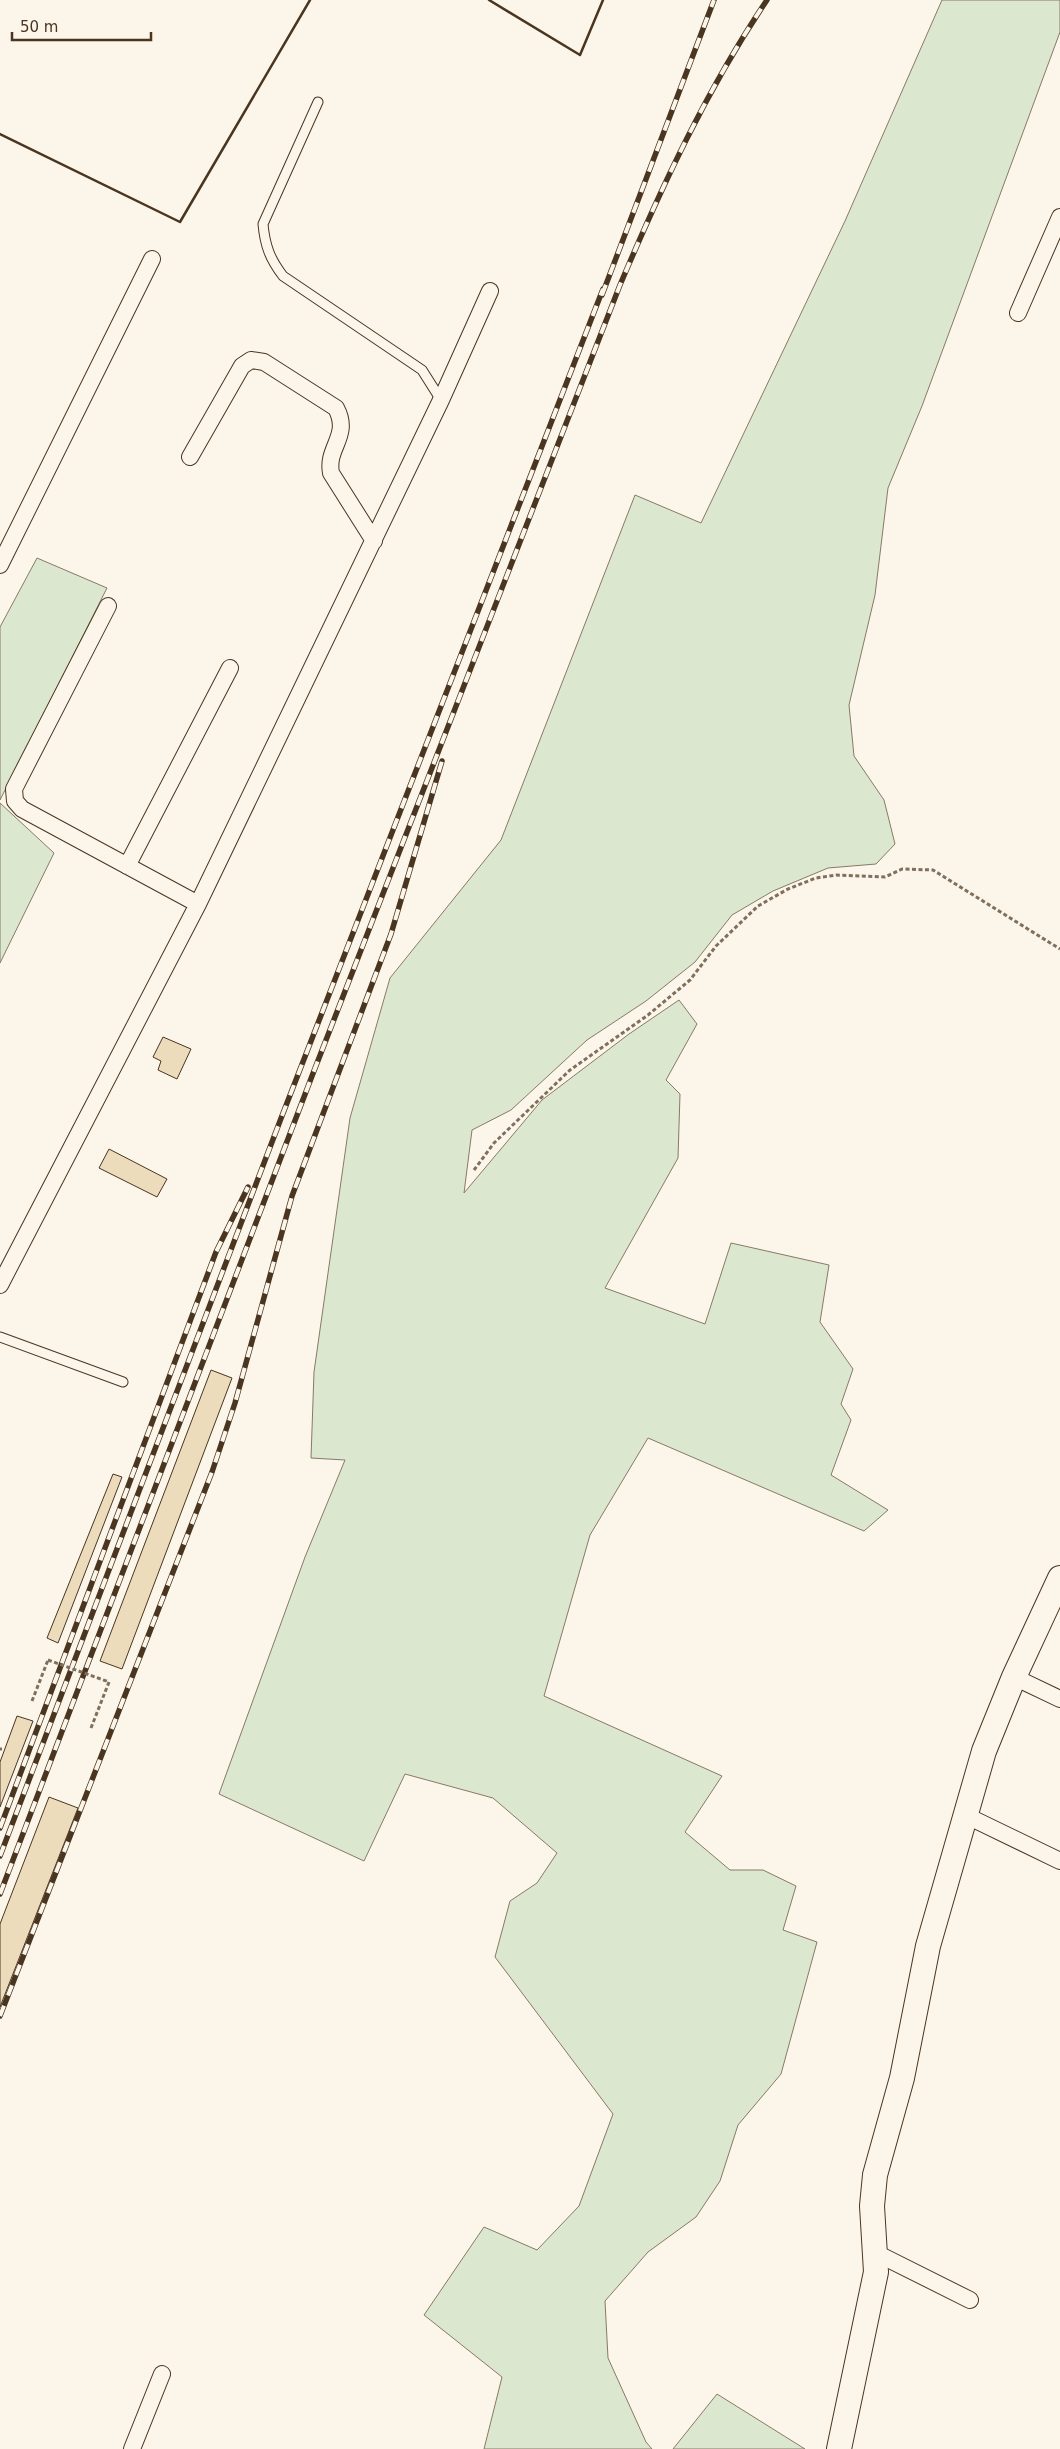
<svg xmlns="http://www.w3.org/2000/svg" width="1060" height="2449" viewBox="0 0 1060 2449" font-family="'DejaVu Sans',sans-serif">
<rect width="100%" height="100%" fill="#fbf6e9"/>
<path fill="#dce7d0" stroke="#887966" d="M942 0H1060V32L922 406 888 488 875 595 849 705 854 756 884 800 895 844 876 864 828 868 773 891 732 915 695 962 646 1001 587 1040 511 1110 472 1130 464 1193 542 1100 629 1034 679 1000 697 1024 666 1080 680 1094 678 1158 605 1288 705 1324 731 1243 829 1265 820 1322 853 1369 841 1404 851 1420 831 1475 888 1510 864 1531 648 1438 590 1535 544 1696 722 1776 685 1832 730 1870H763L796 1886 783 1930 817 1942 781 2074 738 2125 720 2181 696 2217 648 2252 605 2301 608 2358 646 2442 652 2449H484L502 2377 424 2315 484 2227 537 2250 579 2206 613 2114 495 1957 510 1901 537 1883 557 1853 493 1798 405 1774 364 1861 219 1794 305 1557 345 1460 311 1458 314 1372 350 1118 390 978 501 840 635 495 701 523 845 221Z
M37 558 107 588 0 800V627Z
M0 803 54 853 0 963Z
M717 2394 805 2449H673Z"/>
<path fill="#ecdcbc" stroke="#4a3520" d="M163 1037 191 1049 177 1079 158 1070 161 1061 153 1057Z
M109 1149 167 1179 157 1197 99 1168Z
M211 1370 232 1378 122 1669 100 1661Z
M113 1474 122 1477 58 1643 47 1638Z
M17 1716 33 1721 0 1807V1762Z
M49 1797 78 1808 0 2007V1924Z"/>
<g fill="none" stroke-linecap="round" stroke-linejoin="round">
<defs>
<path id="lane" d="M318 102 263 224C265 246 270 259 283 276L422 370 441 400
M0 1337 123 1382"/>
<path id="street" d="M1018 313 1060 217
M190 457 242 366 251 360 264 362 336 408C351 436 326 447 331 473L374 541
M0 565 152 259
M108 606 14 789 15 801 22 809 198 904
M127 866 230 668
M0 1285 198 904 441 400 490 291
M1014 1677 1060 1699
M965 1815 1060 1861
M876 2253 970 2300
M132 2449 162 2374"/>
<path id="secondary" d="M839 2449 876 2272 872 2206 875 2175 902 2078 928 1946 984 1751 1014 1677 1060 1578"/>
</defs>
<use href="#lane" stroke="#4a3520" stroke-width="11"/>
<use href="#street" stroke="#4a3520" stroke-width="18"/>
<use href="#secondary" stroke="#4a3520" stroke-width="26"/>
<path stroke="#7f6f5c" stroke-width="3" stroke-dasharray="4 2.5" stroke-linecap="butt" d="M474 1170 494 1143 570 1070 648 1015 690 980 716 946 758 906 788 889 816 878 836 875 885 877 902 869 933 870 1060 949
M32 1701 48 1660
M91 1728 109 1682
M0 1749H2"/>
<use href="#lane" stroke="#fbf6e9" stroke-width="9"/>
<use href="#street" stroke="#fbf6e9" stroke-width="16"/>
<use href="#secondary" stroke="#fbf6e9" stroke-width="24"/>
<defs>
<path id="rail" d="M602 295 714 0
M0 1828 216 1252 248 1187
M0 1856 280 1121 603 289
M0 1894 312 1076 620 285C662 186 707 89 767 0
M0 2016 212 1472 235 1403 292 1196 391 934 442 761"/>
</defs>
<use href="#rail" stroke="#4a3520" stroke-width="5.5"/>
<use href="#rail" stroke="#fbf6e9" stroke-width="4" stroke-dasharray="11" stroke-linecap="butt"/>
<path stroke="#7f6f5c" stroke-width="3" stroke-dasharray="4 2.5" stroke-linecap="butt" d="M48 1660 109 1682"/>
<path stroke="#4a3520" stroke-width="2.5" d="M489 0 580 55 603 0
M0 134 180 222 310 0"/>
</g>
<path d="M12 32v8h139v-8" fill="none" stroke="#4a3520" stroke-width="2.5"/>
<text x="20" y="32" font-size="15" fill="#4a3520" stroke="#fbf6e9" stroke-width="4" paint-order="stroke">50 m</text>
</svg>
